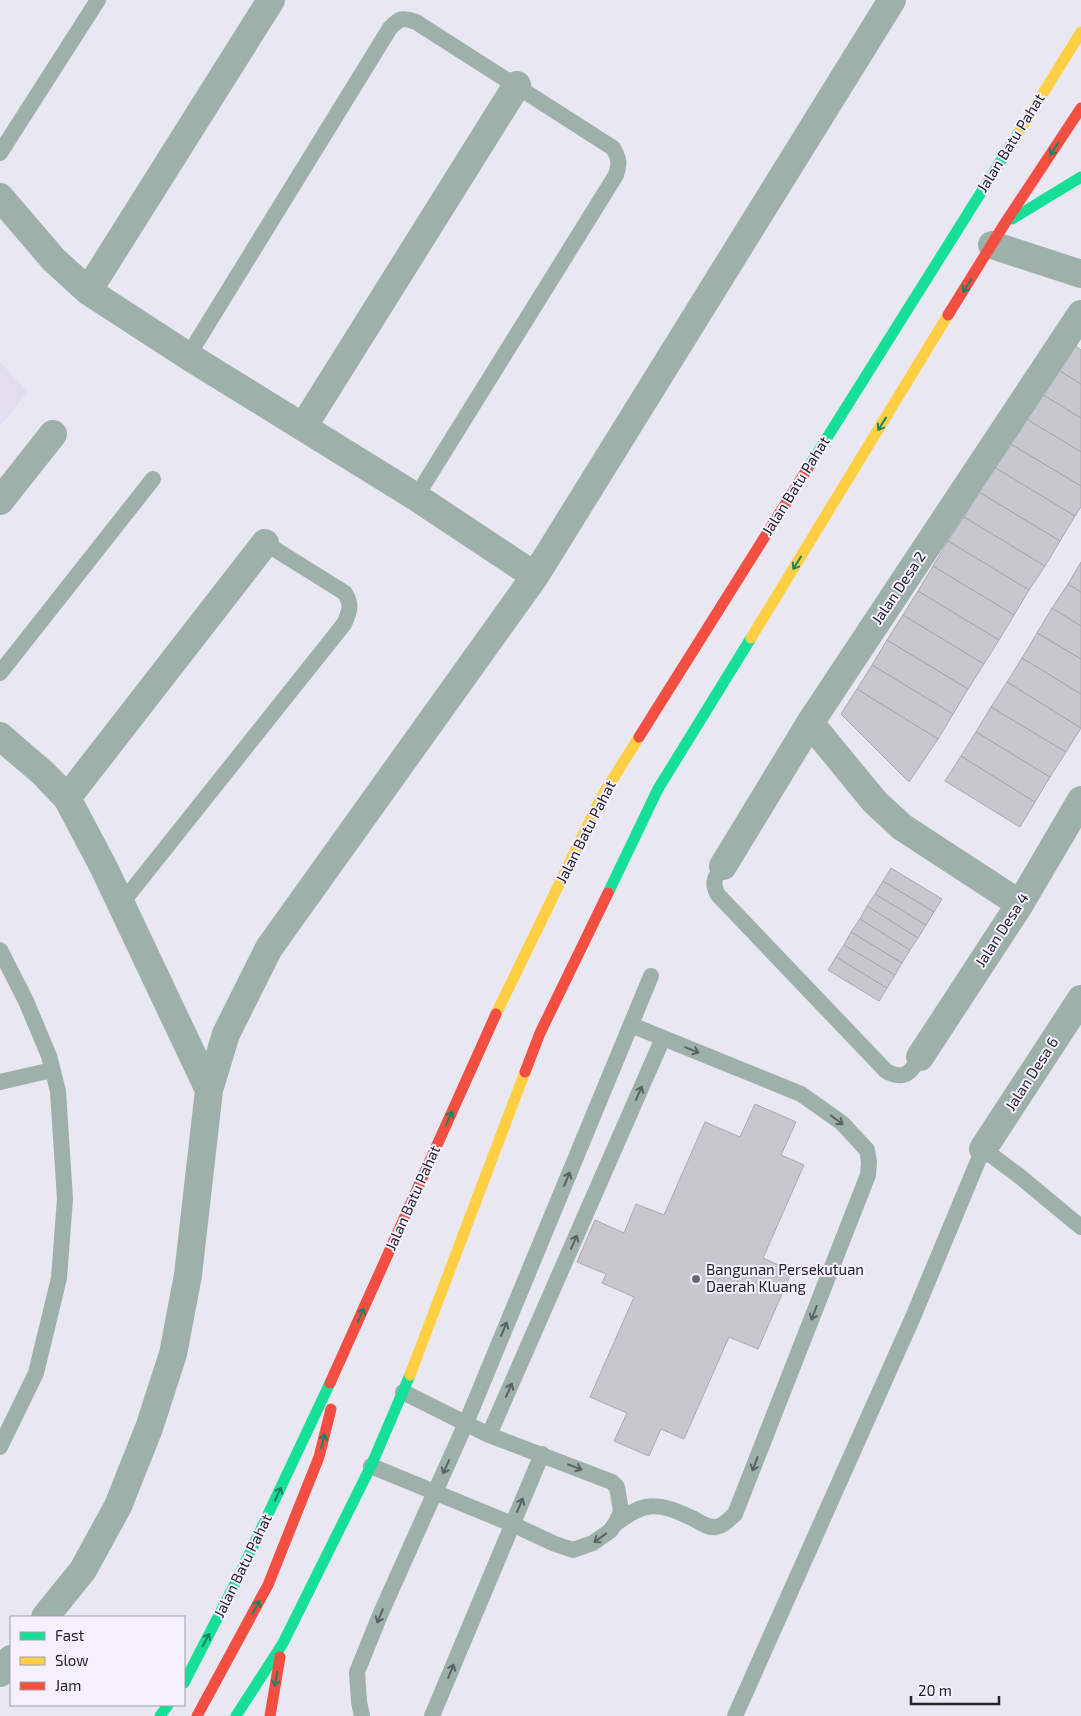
<svg xmlns="http://www.w3.org/2000/svg" width="1081" height="1716" viewBox="0 0 1081 1716" font-family="'Exo 2',sans-serif">
<rect width="100%" height="100%" fill="#e9e7f1"/>
<path fill="#e2def0" d="M0 362 28 392 0 426Z"/>
<path fill="#c8c7ce" stroke="#aaa8b0" d="M1071 343 1081 350V384L1055 368Z
M1055 368 1081 384V418L1040 393Z
M1040 393 1081 418V452L1025 418Z
M1025 418 1081 452V486L1009 443Z
M1009 443 1081 486V507L1075 516 994 467Z
M994 467 1075 516 1060 541 979 492Z
M979 492 1060 541 1045 566 964 517Z
M964 517 1045 566 1029 590 948 541Z
M948 541 1029 590 1014 615 933 566Z
M1081 562V592L1068 584Z
M933 566 1014 615 999 640 918 591Z
M1068 584 1081 592V626L1052 608Z
M918 591 999 640 984 664 903 615Z
M1052 608 1081 626V659L1037 633Z
M903 615 984 664 968 689 887 640Z
M1037 633 1081 659V694L1022 658Z
M887 640 968 689 953 714 872 665Z
M1022 658 1081 694V728L1007 682Z
M872 665 953 714 938 739 857 689Z
M1007 682 1081 728 1066 752 991 707Z
M857 689 938 739 909 782 841 714Z
M991 707 1066 752 1050 777 976 732Z
M976 732 1050 777 1035 802 961 756Z
M961 756 1035 802 1020 827 945 781Z
M891 868 942 899 934 912 883 881Z
M883 881 934 912 926 925 875 894Z
M875 894 926 925 918 938 867 906Z
M867 906 918 938 910 950 860 919Z
M860 919 910 950 902 963 851 932Z
M851 932 902 963 895 975 844 945Z
M844 945 895 975 887 988 836 957Z
M836 957 887 988 879 1001 828 970Z
M755 1104 796 1122 781 1155 804 1165 763 1258 792 1271 758 1349 729 1337 684 1439 661 1429 649 1456 614 1441 627 1413 590 1397 634 1297 602 1283 606 1274 577 1262 595 1220 624 1233 636 1204 664 1215 705 1122 740 1137Z"/>
<g fill="none" stroke-linecap="round" stroke-linejoin="round">
<path stroke="#9db0aa" stroke-width="16" d="M0 153 98 0
M188 356 390 28C400 18 402 17 416 22L613 148C619 158 620 164 616 175L416 497
M0 673 153 479
M723 866C715 876 711 883 718 895L886 1071C904 1081 911 1073 920 1057
M121 904 344 624C350 611 352 605 345 593L265 543
M0 950 26 1001 49 1056 58 1091 65 1199 59 1278 36 1373 0 1447
M0 1082 52 1070
M489 1435 663 1038
M371 1466 512 1524 555 1544 573 1550 593 1543 610 1531 615 1524 621 1512 620 1505 617 1487 612 1482 489 1435 403 1392
M615 1524C624 1518 634 1509 646 1507 663 1504 679 1512 694 1519 701 1523 708 1528 716 1527 724 1526 729 1519 735 1514L868 1175 869 1162 867 1150 842 1123 801 1094 631 1025
M362 1716 359 1702 357 1672 380 1615 466 1423 651 976
M432 1716 542 1454
M735 1716 913 1317 983 1149 1018 1175 1081 1227"/>
<path stroke="#9db0aa" stroke-width="28" d="M0 197 54 260 88 291 188 356 416 497 535 576
M992 245 1081 274
M88 291 271 0
M303 427 517 85
M0 501 53 434
M810 723 875 802 902 827 1020 904
M0 736 43 773 67 798 104 868 209 1090
M67 798 265 543
M723 866 810 723 1081 314
M920 1057 1020 904 1081 800
M983 1149 1081 999
M45 1617 83 1570 118 1506 149 1428 173 1354 188 1275 209 1090 226 1034 269 948 535 576 892 0
M0 1673 11 1659"/>
<path stroke="#16e098" stroke-width="11" d="M1012 219 1081 177
M808 468 1019 132
M608 893 658 789 751 638
M184 1683 238 1578 330 1383
M160 1716 168 1705
M236 1716 283 1643 371 1466 410 1375"/>
<path stroke="#ffcf43" stroke-width="11" d="M1019 132 1081 32
M751 638 948 315
M496 1014 601 798 639 737
M410 1375 525 1072"/>
<path stroke="#f24e42" stroke-width="11" d="M948 315 1005 223 1081 108
M639 737 808 468
M525 1072 540 1033 608 893
M330 1383 496 1014
M197 1716 268 1585 319 1457 331 1409
M270 1716 280 1657"/>
</g>
<defs><path id="oneway-shaft" d="M-6 0H5M1.5-3L5.5 0L1.5 3" fill="none" stroke-width="1.6" stroke-linecap="round" stroke-linejoin="round" transform="scale(1.25)"/></defs>
<g stroke="#1e8260">
<use href="#oneway-shaft" transform="translate(1054 149) rotate(124)"/>
<use href="#oneway-shaft" transform="translate(967 286) rotate(122)"/>
<use href="#oneway-shaft" transform="translate(882 424) rotate(122)"/>
<use href="#oneway-shaft" transform="translate(797 563) rotate(122)"/>
<use href="#oneway-shaft" transform="translate(449 1118) rotate(-66)"/>
<use href="#oneway-shaft" transform="translate(361 1315) rotate(-66)"/>
<use href="#oneway-shaft" transform="translate(323 1441) rotate(-75)"/>
<use href="#oneway-shaft" transform="translate(278 1494) rotate(-65)"/>
<use href="#oneway-shaft" transform="translate(256 1607) rotate(-62)"/>
<use href="#oneway-shaft" transform="translate(206 1640) rotate(-62)"/>
<use href="#oneway-shaft" transform="translate(276 1679) rotate(100)"/>
</g>
<g stroke="#5b6263">
<use href="#oneway-shaft" transform="translate(692 1050) rotate(22)"/>
<use href="#oneway-shaft" transform="translate(639 1093) rotate(-66)"/>
<use href="#oneway-shaft" transform="translate(837 1120) rotate(37)"/>
<use href="#oneway-shaft" transform="translate(567 1179) rotate(-67)"/>
<use href="#oneway-shaft" transform="translate(574 1242) rotate(-66)"/>
<use href="#oneway-shaft" transform="translate(814 1313) rotate(111)"/>
<use href="#oneway-shaft" transform="translate(504 1329) rotate(-67)"/>
<use href="#oneway-shaft" transform="translate(509 1390) rotate(-66)"/>
<use href="#oneway-shaft" transform="translate(755 1464) rotate(111)"/>
<use href="#oneway-shaft" transform="translate(446 1467) rotate(114)"/>
<use href="#oneway-shaft" transform="translate(575 1467) rotate(21)"/>
<use href="#oneway-shaft" transform="translate(520 1505) rotate(-67)"/>
<use href="#oneway-shaft" transform="translate(600 1538) rotate(144)"/>
<use href="#oneway-shaft" transform="translate(380 1616) rotate(113)"/>
<use href="#oneway-shaft" transform="translate(451 1671) rotate(-68)"/>
</g>
<circle fill="#6a686f" stroke="#f4f0ff" stroke-width="2" cx="696" cy="1279" r="5"/>
<g text-anchor="middle" stroke-width="4" stroke-linejoin="round" paint-order="stroke">
<g font-size="15" fill="#252329" stroke="#f4f0ff">
<text transform="translate(1011 143) rotate(-58)" y="5">Jalan Batu Pahat</text>
<text transform="translate(796 486) rotate(-58)" y="5">Jalan Batu Pahat</text>
<text transform="translate(899 588) rotate(-56)" y="5">Jalan Desa 2</text>
<text transform="translate(586 832) rotate(-63)" y="5">Jalan Batu Pahat</text>
<text transform="translate(1002 930) rotate(-57)" y="5">Jalan Desa 4</text>
<text transform="translate(1032 1074) rotate(-57)" y="5">Jalan Desa 6</text>
<text transform="translate(413 1198) rotate(-66)" y="5">Jalan Batu Pahat</text>
<text transform="translate(243 1566) rotate(-64)" y="5">Jalan Batu Pahat</text>
</g>
<g font-size="15" fill="#252329" stroke="#f4f0ff" text-anchor="start">
<text x="706" y="1275">Bangunan Persekutuan<tspan x="706" dy="17">Daerah Kluang</tspan></text>
</g>
</g>
<rect x="10" y="1616" width="175" height="90" fill="#f4f0ff" stroke="#a19ea9"/>
<rect x="20" y="1632" width="25" height="8" fill="#16e098" stroke="#a19ea9"/>
<text x="55" y="1641" font-size="15" fill="#252329">Fast</text>
<rect x="20" y="1657" width="25" height="8" fill="#ffcf43" stroke="#a19ea9"/>
<text x="55" y="1666" font-size="15" fill="#252329">Slow</text>
<rect x="20" y="1682" width="25" height="8" fill="#f24e42" stroke="#a19ea9"/>
<text x="55" y="1691" font-size="15" fill="#252329">Jam</text>
<path d="M911 1696v8h88v-8" fill="none" stroke="#252329" stroke-width="2.5"/>
<text x="918" y="1696" font-size="15" fill="#252329" stroke="#f4f0ff" stroke-width="4" paint-order="stroke">20 m</text>
</svg>
